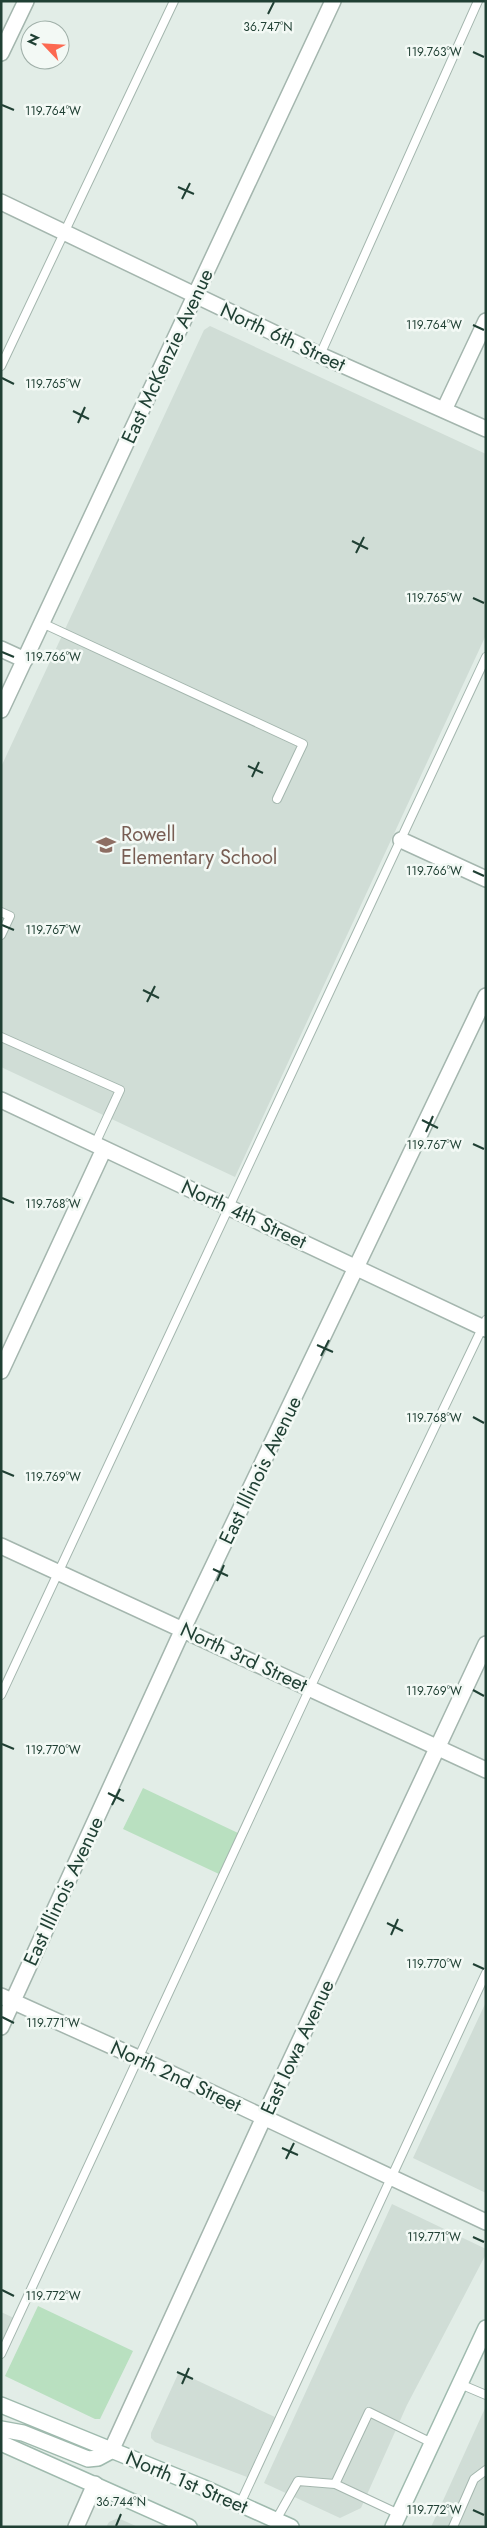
<svg xmlns="http://www.w3.org/2000/svg" width="487" height="2528" viewBox="0 0 487 2528" font-family="Jost,sans-serif">
<rect width="100%" height="100%" fill="#e2ede7"/>
<path fill="#d0ddd6" d="M210 326 486 454V635L235 1177 1 1067V767L204 330Z
M486 2002V2193L413 2158Z
M392 2204 486 2249V2254L407 2405 361 2508 340 2518 264 2483Z
M1 2312 14 2318 1 2344Z
M179 2372 275 2417 247 2477 155 2442 151 2438V2433Z
M486 2406V2527H431Z
M118 2518 138 2527H106L109 2522Z"/>
<path fill="#b9e0c0" d="M143 1788 238 1833 219 1874 123 1829Z
M38 2306 133 2351 100 2419H95L5 2376Z"/>
<g fill="none" stroke-linecap="round" stroke-linejoin="round">
<defs>
<path id="service" d="M320 355 478 1
M1 366 174 1
M42 623 303 744 277 799
M1 912 10 916 1 935
M1 1037 120 1090 95 1144
M1 1695 486 657
M1 2354 310 1688 486 1320
M460 2384 486 2395
M335 2484 399 2514
M240 2504 486 1973
M276 2520 298 2481 335 2484 369 2412 432 2443
M453 2527 474 2479 486 2470"/>
<path id="minor" d="M1 53 26 1
M1 202 320 355 486 429
M444 410 486 321
M1 649 25 660
M1 710 333 1
M401 840 486 879
M1 1100 486 1329
M1 1371 104 1149
M1 1546 486 1770
M1 1996 138 2058 486 2222
M1 2027 183 1629 486 996
M111 2451 264 2117 486 1644
M76 2527 95 2484"/>
<path id="secondary" d="M1 2405 202 2487 291 2527
M1 2429 23 2433 88 2459 98 2458 111 2451
M1 2443 189 2527
M393 2527 486 2328"/>
</defs>
<use href="#service" stroke="#a4b6ae" stroke-width="10"/>
<use href="#minor" stroke="#a4b6ae" stroke-width="18"/>
<use href="#secondary" stroke="#9fbaae" stroke-width="18"/>
<use href="#service" stroke="#fff" stroke-width="8"/>
<use href="#minor" stroke="#fff" stroke-width="15"/>
<use href="#secondary" stroke="#fff" stroke-width="15"/>
</g>
<path fill="none" stroke="#204034" stroke-width="2" d="M268 14 274 2M473 52 484 57M2 105 14 110M178 187 194 194M182 199 190 183M473 325 484 330M2 378 14 384M73 411 89 419M78 423 85 407M352 541 368 549M356 553 364 537M473 598 484 603M2 652 14 657M248 766 263 773M252 777 259 762M473 871 484 876M2 925 14 930M143 990 159 998M147 1002 155 986M422 1120 438 1128M426 1132 433 1116M473 1144 484 1149M2 1198 14 1203M317 1345 333 1352M321 1356 329 1340M473 1417 484 1423M2 1471 14 1476M213 1569 228 1576M217 1581 224 1565M473 1690 484 1696M2 1744 14 1749M108 1793 124 1801M112 1805 120 1789M387 1923 403 1931M391 1935 398 1919M473 1964 484 1969M2 2017 14 2023M282 2148 298 2155M286 2159 294 2143M473 2237 484 2242M2 2290 14 2296M177 2372 193 2379M182 2384 189 2368M473 2510 484 2515M116 2526 121 2514"/>
<defs>
<symbol id="school-bare" viewBox="-9 -9 18 18"><path d="M0-5L7-2L0 1L-7-2ZM-4 1L0 2.5L4 1V4Q0 6-4 4Z" fill="#8d6e63" stroke="#f3f9f5" stroke-width="2.5" paint-order="stroke"/></symbol>
</defs>
<g fill-rule="evenodd">
<use href="#school-bare" x="92" y="831" width="28" height="28"/>
</g>
<g text-anchor="middle" stroke-width="5" stroke-linejoin="round" paint-order="stroke">
<g font-size="20" fill="#204034" stroke="#f3f9f5">
<text transform="translate(283 337) rotate(25)" y="7">North 6th Street</text>
<text transform="translate(167 356) rotate(-65)" y="7">East McKenzie Avenue</text>
<text transform="translate(244 1214) rotate(25)" y="7">North 4th Street</text>
<text transform="translate(260 1470) rotate(-64)" y="7">East Illinois Avenue</text>
<text transform="translate(244 1657) rotate(25)" y="7">North 3rd Street</text>
<text transform="translate(63 1891) rotate(-65)" y="7">East Illinois Avenue</text>
<text transform="translate(297 2047) rotate(-65)" y="7">East Iowa Avenue</text>
<text transform="translate(176 2076) rotate(25)" y="7">North 2nd Street</text>
<text transform="translate(187 2482) rotate(23)" y="7">North 1st Street</text>
</g>
<g font-size="20" fill="#785e54" stroke="#f3f9f5" text-anchor="start">
<text x="121" y="841">Rowell<tspan x="121" dy="23">Elementary School</tspan></text>
</g>
</g>
<g font-size="12" text-anchor="middle" fill="#204034" stroke="#f3f9f5" stroke-width="5" stroke-linejoin="round" paint-order="stroke">
<text x="268" y="31">36.747°N</text>
<text x="434" y="56">119.763°W</text>
<text x="53" y="115">119.764°W</text>
<text x="434" y="329">119.764°W</text>
<text x="53" y="388">119.765°W</text>
<text x="434" y="602">119.765°W</text>
<text x="53" y="661">119.766°W</text>
<text x="434" y="875">119.766°W</text>
<text x="53" y="934">119.767°W</text>
<text x="434" y="1149">119.767°W</text>
<text x="53" y="1208">119.768°W</text>
<text x="434" y="1422">119.768°W</text>
<text x="53" y="1481">119.769°W</text>
<text x="434" y="1695">119.769°W</text>
<text x="53" y="1754">119.770°W</text>
<text x="434" y="1968">119.770°W</text>
<text x="53" y="2027">119.771°W</text>
<text x="434" y="2241">119.771°W</text>
<text x="53" y="2300">119.772°W</text>
<text x="121" y="2506">36.744°N</text>
<text x="434" y="2514">119.772°W</text>
</g>
<rect width="487" height="2528" fill="none" stroke="#204034" stroke-width="5"/>
<g transform="translate(45 45) rotate(295)"><circle r="24" fill="#f3f9f5" stroke="#9fafa8"/>
<path d="M0-4L9 19L0 12L-9 19Z" fill="#fc6951"/>
<text y="-8" font-size="14" font-weight="bold" text-anchor="middle" fill="#204034">N</text>
</g>
</svg>
